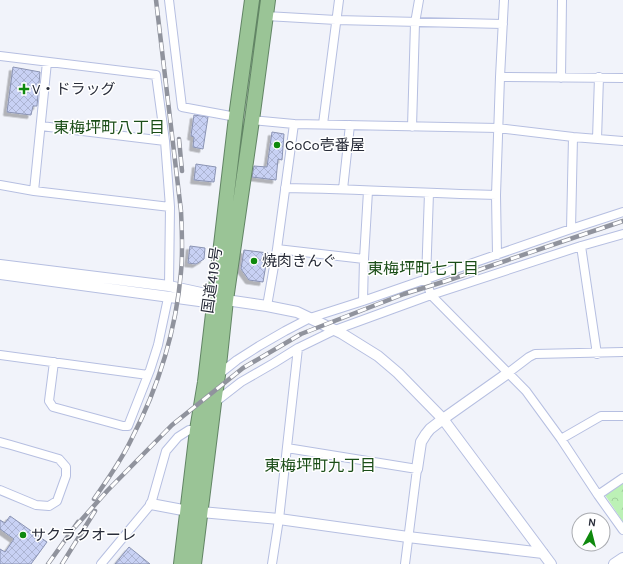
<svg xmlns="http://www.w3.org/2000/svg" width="623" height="564" viewBox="0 0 623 564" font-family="Karla,'Noto Sans JP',sans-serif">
<defs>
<pattern id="park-crowns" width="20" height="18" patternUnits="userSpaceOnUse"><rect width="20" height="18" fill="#bcf1b6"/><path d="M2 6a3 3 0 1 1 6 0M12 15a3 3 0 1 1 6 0" fill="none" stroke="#a2cf9d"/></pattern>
<pattern id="building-cross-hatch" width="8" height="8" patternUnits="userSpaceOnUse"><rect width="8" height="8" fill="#c8d1f4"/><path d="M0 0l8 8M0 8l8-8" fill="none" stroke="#acb4d2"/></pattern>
<filter id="shadow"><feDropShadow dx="-3.5" dy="3.5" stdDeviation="0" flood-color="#0004"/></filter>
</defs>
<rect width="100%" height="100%" fill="#f1f3fa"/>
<path fill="url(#park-crowns)" d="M623 483V522L605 495Z"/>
<path fill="url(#building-cross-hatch)" stroke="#8a93b3" filter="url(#shadow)" d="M13 67 40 72 37 106H33L31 115 7 112Z
M194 115 208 117 203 149 193 147 194 137 191 136Z
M272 132 284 134 282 160 278 159 276 180 252 177 254 166 267 167Z
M196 164 216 167 214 182 194 180Z
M190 246 205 248 204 259 196 264 188 263Z
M244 250 268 253 263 282 249 280 241 269Z
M10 516 47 542 31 564H0V549L5 552 14 539 0 529V520L5 523Z
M129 547 150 564H115Z"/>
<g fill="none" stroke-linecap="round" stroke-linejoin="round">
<defs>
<path id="minor" d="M169 0 182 107 236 117
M266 16 336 20 503 24
M0 56 156 75 165 141 170 207 169 286
M500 77 623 78
M561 78 562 0
M252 120 294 124 498 128 573 137 623 141
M294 124 277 249 364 259
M323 124 339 0
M41 126 165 141
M412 127 415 23 419 0
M597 139 599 77
M0 185 34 191 170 207
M285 188C355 189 425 193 496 195
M343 189 350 125
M34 191 47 62
M429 193 426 280 431 295 526 391 561 439 598 495 623 530
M571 229 573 137
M581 246 597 354
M497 255 496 195 500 77 504 0
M363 301 364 259 368 191
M267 306 277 249
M0 355 148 375
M54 362 49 401 53 407 123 426H128L150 370 158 345 168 298
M508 373 529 357 535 354 623 352
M218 375 237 360 259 346 285 331 310 318 363 301 571 229 623 212
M214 403 241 382 274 363 298 348 335 330 431 295 581 246 623 234
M561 439 601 416H623
M0 442 11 445 59 459 66 467V476L57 501 49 506 36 505 0 490
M287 448 417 469 405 564
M598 495 623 478
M101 564 151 504 166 451 178 437 189 430H197
M272 564 279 519 298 348"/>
<path id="tertiary" d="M0 265 169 286 215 296 226 300 267 306 297 312 341 333 378 356 398 373 443 419 551 564
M0 274 214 303 221 302
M417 469 421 442 426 434 430 429 443 419 508 373
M151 504 188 511
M201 512 279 519 408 537 543 553
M614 564 623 558"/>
<path id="trunk" d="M181 564 197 430 205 382 236 117 252 0
M194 564 214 403 218 375 226 300 252 120 268 0"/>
</defs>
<use href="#minor" stroke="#b6bfe1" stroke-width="10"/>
<use href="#tertiary" stroke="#b6bfe1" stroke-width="12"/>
<use href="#trunk" stroke="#628565" stroke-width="16"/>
<use href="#minor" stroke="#fff" stroke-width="8"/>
<use href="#tertiary" stroke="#fff" stroke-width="10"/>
<use href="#trunk" stroke="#9ac496" stroke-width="14"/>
<defs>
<path id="rail" d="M179 139 182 171
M94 499C107 480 121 461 131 440 158 388 176 331 181 272 183 252 182 232 181 211L156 0
M75 527 108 490 172 425 243 368 301 334 404 294 446 281 623 221
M48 564 78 522
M62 564 95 511"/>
</defs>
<use href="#rail" stroke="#90939d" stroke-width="4.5"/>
<use href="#rail" stroke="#fff" stroke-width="3" stroke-dasharray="9" stroke-linecap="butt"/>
</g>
<g fill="#0f890d" stroke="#fff" stroke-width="1.5">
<path d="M22 83h4v4h4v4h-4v4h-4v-4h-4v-4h4z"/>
<circle cx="277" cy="145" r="4"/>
<circle cx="254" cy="261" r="4"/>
<circle cx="23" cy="535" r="4"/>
</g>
<g text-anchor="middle" stroke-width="3" stroke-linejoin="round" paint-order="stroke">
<g font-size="15" fill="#282c39" stroke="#fff" text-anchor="start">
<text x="32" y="94">V・ドラッグ</text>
<text x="285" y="150">CoCo壱番屋</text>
<text x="262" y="266">焼肉きんぐ</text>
<text x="31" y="540">サクラクオーレ</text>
</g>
<g font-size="15" fill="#282c39" stroke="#fff">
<text transform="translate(212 280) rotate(-82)" y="5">国道419号</text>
</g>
<g font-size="16" fill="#1b4e18" stroke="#fff">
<text x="109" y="133">東梅坪町八丁目</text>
<text x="423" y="274">東梅坪町七丁目</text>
<text x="320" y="471">東梅坪町九丁目</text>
</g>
</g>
<g transform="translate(591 532) rotate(7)"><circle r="19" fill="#ffffff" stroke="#a9abb0"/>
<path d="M0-3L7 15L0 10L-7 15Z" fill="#0f890d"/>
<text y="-6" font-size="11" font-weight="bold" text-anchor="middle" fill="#282c39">N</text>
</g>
</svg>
